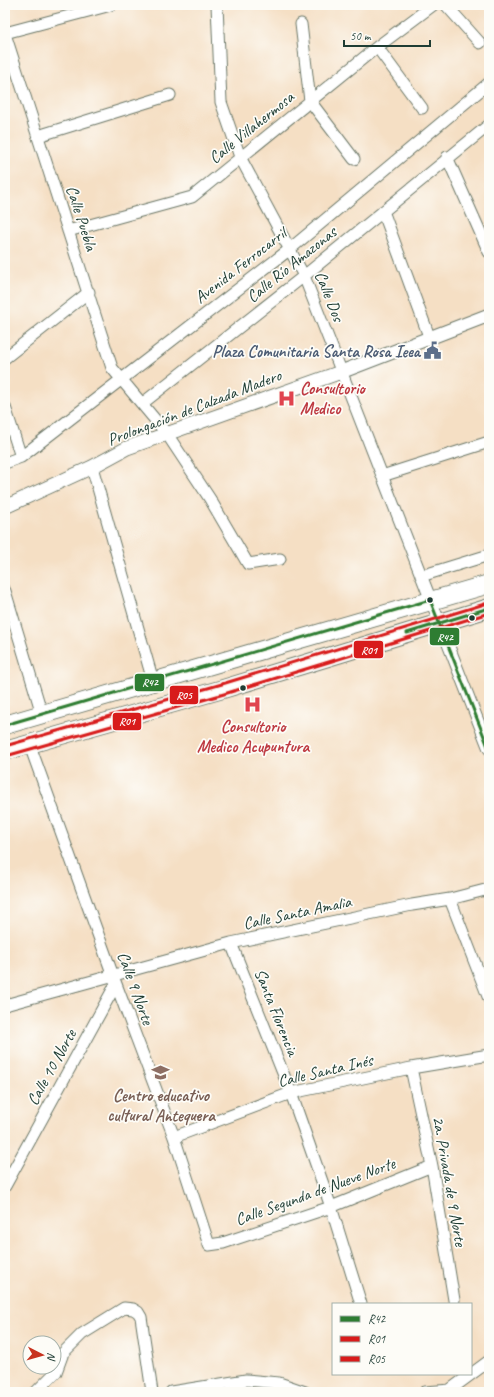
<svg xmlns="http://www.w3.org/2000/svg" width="494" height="1397" viewBox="0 0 494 1397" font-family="Caveat,sans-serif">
<rect width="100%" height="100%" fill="#fdfcf7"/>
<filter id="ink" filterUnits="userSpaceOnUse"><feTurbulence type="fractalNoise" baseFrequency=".025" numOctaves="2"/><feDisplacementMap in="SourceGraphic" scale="8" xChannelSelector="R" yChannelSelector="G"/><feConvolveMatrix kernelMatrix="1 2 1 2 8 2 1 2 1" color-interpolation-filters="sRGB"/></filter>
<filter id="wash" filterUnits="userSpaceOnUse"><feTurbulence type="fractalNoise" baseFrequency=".012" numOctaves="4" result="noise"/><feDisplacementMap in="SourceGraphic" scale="16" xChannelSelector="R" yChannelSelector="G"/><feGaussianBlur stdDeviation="0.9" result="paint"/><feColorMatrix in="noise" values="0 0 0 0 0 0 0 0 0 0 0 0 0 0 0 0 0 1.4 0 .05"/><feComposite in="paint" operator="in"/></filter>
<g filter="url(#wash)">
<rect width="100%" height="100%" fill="#f5dfc4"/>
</g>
<g filter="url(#ink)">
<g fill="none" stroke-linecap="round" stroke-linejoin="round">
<defs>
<path id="minor" d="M217 5 221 102 240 157 304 276 489 749
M446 5 480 43
M301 24 310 101 354 159
M5 33 111 5
M5 34 112 368 167 434 210 499 248 564 280 559
M377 47 422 108
M38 136 170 95
M447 157 489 252
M383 211 430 339
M68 231 192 197 377 47 433 5
M5 358 89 292
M143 403 304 276 489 125
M5 407 21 457
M5 463 21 457 290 249 489 83
M92 467 153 681
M382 476 489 442
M421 576 489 555
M5 591 42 714
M29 743 116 984 174 1137 209 1245 223 1243 331 1207 432 1166
M450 899 489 999
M231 943 291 1093 331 1207 361 1304
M5 1005 231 943 412 905 450 899 489 889
M411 1068 432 1166 454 1300
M174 1137 291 1093 411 1068 489 1055
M5 1186 116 984
M36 1392 56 1372 63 1353 82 1334 124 1308 133 1309 138 1312 141 1317 152 1392
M171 1392 246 1380 279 1383 305 1392
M425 1392 451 1390
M447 1392 489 1361"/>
<path id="tertiary" d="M5 507 92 467 127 448 341 372 489 315"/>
<path id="trunk" d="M5 725 489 584
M5 751 223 689 489 608"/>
</defs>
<use href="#minor" stroke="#6a7666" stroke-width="13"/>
<use href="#tertiary" stroke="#6a7666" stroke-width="15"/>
<use href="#trunk" stroke="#6a7666" stroke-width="20"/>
<use href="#minor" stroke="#fff" stroke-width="11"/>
<use href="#tertiary" stroke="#fff" stroke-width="13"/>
<use href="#trunk" stroke="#fff" stroke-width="18"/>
<defs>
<path id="bus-1" d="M407 633 489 608
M5 725 430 600 489 749"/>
<path id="bus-2" d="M6 756 224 694 489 613"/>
<path id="bus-3" d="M5 746 222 684 488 603"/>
</defs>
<use href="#bus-1" stroke="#fdfcf7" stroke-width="6"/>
<use href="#bus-2" stroke="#fdfcf7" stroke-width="6"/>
<use href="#bus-3" stroke="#fdfcf7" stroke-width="6"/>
<use href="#bus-1" stroke="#2e7d32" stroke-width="3"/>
<use href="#bus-2" stroke="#d81b1b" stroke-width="3"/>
<use href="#bus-3" stroke="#d81b1b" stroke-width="3"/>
</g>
</g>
<defs>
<symbol id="civic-bare" viewBox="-9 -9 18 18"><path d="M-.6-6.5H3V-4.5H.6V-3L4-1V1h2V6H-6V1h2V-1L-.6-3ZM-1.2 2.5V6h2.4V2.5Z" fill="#5c6f8a" stroke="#fdfcf7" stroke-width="2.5" paint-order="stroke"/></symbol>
<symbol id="hospital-bare" viewBox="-9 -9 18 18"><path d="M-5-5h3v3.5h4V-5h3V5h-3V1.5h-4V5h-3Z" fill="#e0444e" stroke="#fdfcf7" stroke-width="2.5" paint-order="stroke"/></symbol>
<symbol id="school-bare" viewBox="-9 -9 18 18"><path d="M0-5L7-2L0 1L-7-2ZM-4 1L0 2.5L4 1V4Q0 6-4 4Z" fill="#8d6e63" stroke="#fdfcf7" stroke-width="2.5" paint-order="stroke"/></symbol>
</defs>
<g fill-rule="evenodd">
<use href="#civic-bare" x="420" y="338" width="25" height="25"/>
<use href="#hospital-bare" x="274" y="386" width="25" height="25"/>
<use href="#hospital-bare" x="240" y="692" width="25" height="25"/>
<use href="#school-bare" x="148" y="1060" width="25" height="25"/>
</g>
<g fill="#1f3d34" stroke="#fdfcf7" stroke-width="1.5">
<circle cx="430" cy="600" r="3.5"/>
<circle cx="472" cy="618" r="3.5"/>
<circle cx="243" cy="688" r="3.5"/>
</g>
<g text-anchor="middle" stroke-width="3.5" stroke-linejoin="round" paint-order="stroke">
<g font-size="17" fill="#1f3d34" stroke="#fdfcf7">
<text transform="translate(251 127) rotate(-39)" y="6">Calle Villahermosa</text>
<text transform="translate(82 218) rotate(72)" y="6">Calle Puebla</text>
<text transform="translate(291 264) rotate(-39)" y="6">Calle Río Amazonas</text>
<text transform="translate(240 265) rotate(-38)" y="6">Avenida Ferrocarril</text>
<text transform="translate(330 296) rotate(68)" y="6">Calle Dos</text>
<text transform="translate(194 407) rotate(-21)" y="6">Prolongación de Calzada Madero</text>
<text transform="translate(297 912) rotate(-12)" y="6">Calle Santa Amalia</text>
<text transform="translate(136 988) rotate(70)" y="6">Calle 9 Norte</text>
<text transform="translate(277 1012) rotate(68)" y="6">Santa Florencia</text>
<text transform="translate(51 1067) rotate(-61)" y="6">Calle 10 Norte</text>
<text transform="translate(325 1070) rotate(-13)" y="6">Calle Santa Inés</text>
<text transform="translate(450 1181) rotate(80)" y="6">2a. Privada de 9 Norte</text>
<text transform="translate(315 1191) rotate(-20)" y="6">Calle Segunda de Nueve Norte</text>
</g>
<g font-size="17" font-weight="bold" fill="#4e5e75" stroke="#fdfcf7" text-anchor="end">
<text x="420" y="357">Plaza Comunitaria Santa Rosa Ieea</text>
</g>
<g font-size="17" font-weight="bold" fill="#be3a42" stroke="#fdfcf7" text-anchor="start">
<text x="300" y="394">Consultorio<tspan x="300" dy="20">Medico</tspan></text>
<text x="253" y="732" text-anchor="middle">Consultorio<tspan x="253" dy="20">Medico Acupuntura</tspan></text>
</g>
<g font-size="17" font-weight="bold" fill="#785e54" stroke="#fdfcf7">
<text x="161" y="1101">Centro educativo<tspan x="161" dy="20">cultural Antequera</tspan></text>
</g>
</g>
<g stroke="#fdfcf7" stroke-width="1.5">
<rect x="429" y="627" width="31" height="19" rx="4" fill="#2e7d32"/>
<rect x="353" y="640" width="31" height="19" rx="4" fill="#d81b1b"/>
<rect x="134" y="673" width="31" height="19" rx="4" fill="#2e7d32"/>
<rect x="169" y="685" width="30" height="20" rx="4" fill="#d81b1b"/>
<rect x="112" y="712" width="30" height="19" rx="4" fill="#d81b1b"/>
</g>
<g font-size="11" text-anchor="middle" font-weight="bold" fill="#fff">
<text x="445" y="641">R42</text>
<text x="369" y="654">R01</text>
<text x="150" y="686">R42</text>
<text x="184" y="699">R05</text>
<text x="127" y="725">R01</text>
</g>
<rect width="494" height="1397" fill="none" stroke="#fdfcf7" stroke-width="20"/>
<rect x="332" y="1303" width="140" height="72" fill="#fdfcf7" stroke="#a4b0a9"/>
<rect x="340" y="1316" width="20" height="6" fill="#2e7d32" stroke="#a4b0a9"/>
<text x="368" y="1323" font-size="12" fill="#1f3d34">R42</text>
<rect x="340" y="1336" width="20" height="6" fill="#d81b1b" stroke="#a4b0a9"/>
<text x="368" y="1343" font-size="12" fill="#1f3d34">R01</text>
<rect x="340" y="1356" width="20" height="6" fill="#d81b1b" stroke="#a4b0a9"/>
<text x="368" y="1363" font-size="12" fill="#1f3d34">R05</text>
<g transform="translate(42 1355) rotate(96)"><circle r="19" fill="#fdfcf7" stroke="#a4b0a9"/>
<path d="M0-3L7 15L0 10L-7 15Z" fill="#c8321e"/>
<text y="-6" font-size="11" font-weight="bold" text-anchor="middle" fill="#1f3d34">N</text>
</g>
<path d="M344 40v6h86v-6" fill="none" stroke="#1f3d34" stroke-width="2"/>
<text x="350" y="40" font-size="12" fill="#1f3d34" stroke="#fdfcf7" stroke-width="3" paint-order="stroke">50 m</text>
</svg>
